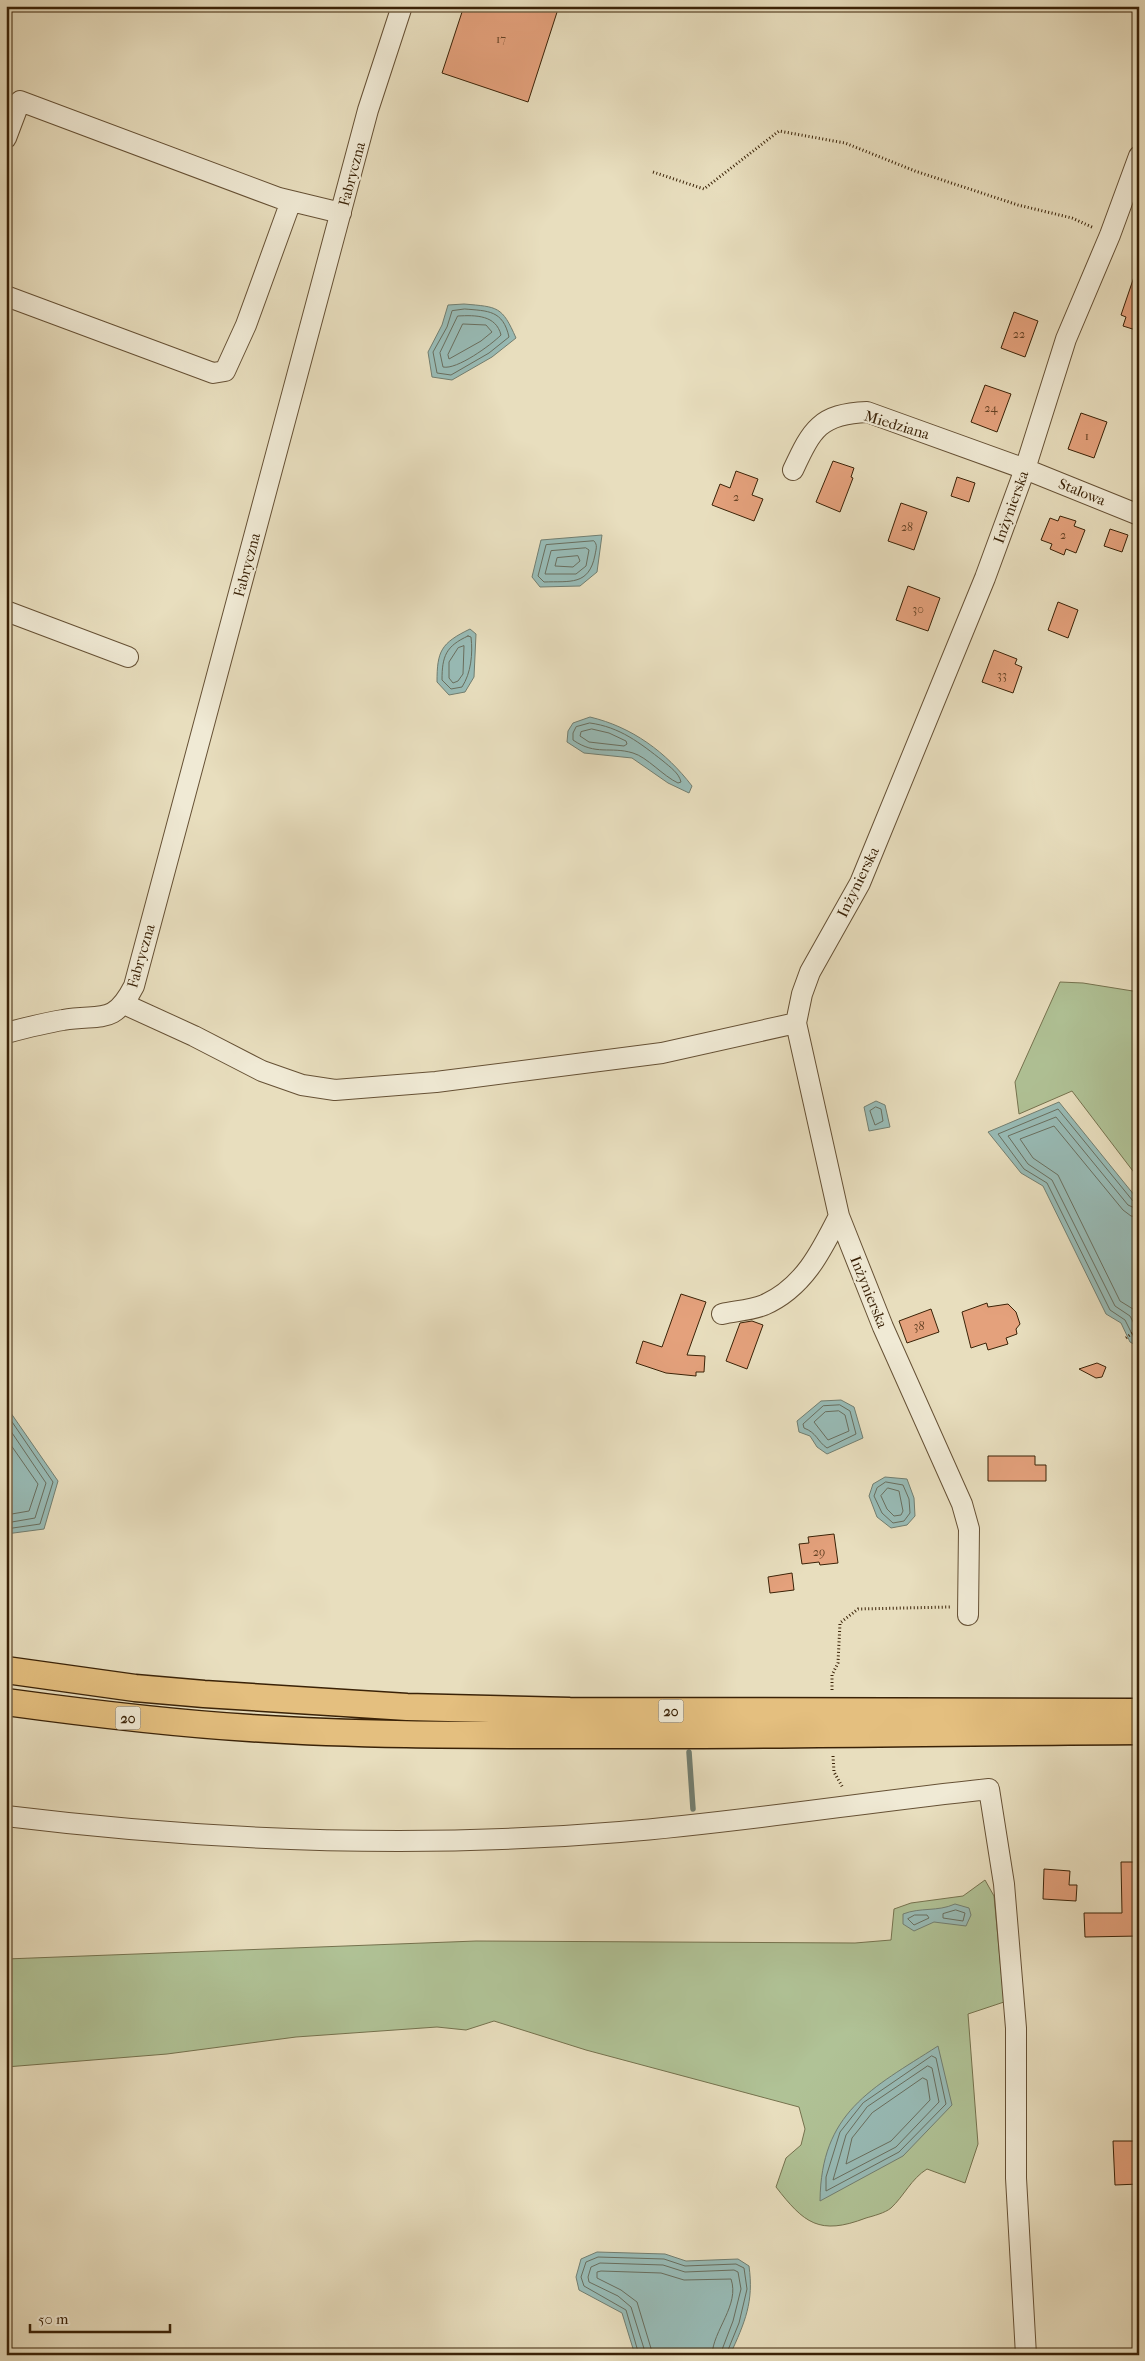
<svg xmlns="http://www.w3.org/2000/svg" width="1145" height="2361" viewBox="0 0 1145 2361" font-family="'IM FELL French Canon',serif">
<rect width="100%" height="100%" fill="#e8debe"/>
<filter id="stains"><feTurbulence type="fractalNoise" baseFrequency=".004" numOctaves="4"/><feColorMatrix values="0 0 0 0 .2 0 0 0 0 .09 0 0 0 0 .02 0 0 0 .5 -.17"/></filter>
<radialGradient id="worn" r=".72"><stop offset=".6" stop-color="#630" stop-opacity="0"/><stop offset="1" stop-color="#630" stop-opacity=".3"/></radialGradient>
<path fill="#b0c296" stroke="#75724e" d="M1060 982 1083 983 1139 992V1179L1072 1091 1019 1114 1015 1082Z
M985 1880 994 1896 1004 2002 968 2014 978 2144 965 2183 927 2169C911 2179 904 2196 891 2208 885 2213 873 2216 866 2218 819 2236 804 2223 776 2187L786 2158 801 2145 805 2129 799 2107 586 2050 494 2021 466 2030 437 2027 296 2037 167 2054 6 2067V1959L476 1941 855 1943 891 1940 894 1909 911 1903 963 1896Z"/>
<path fill="#98bbb6" stroke="#727e70" d="M464 304C498 307 502 306 516 338L492 357 452 380 432 377 428 352 442 325 448 305Z
M602 535 597 572 580 586 540 587 532 577 541 540Z
M470 629 476 634 474 677 465 692 449 695 437 682C437 651 441 643 470 629Z
M590 717C632 727 666 752 692 786L689 793 668 783 632 758 584 753 567 742 568 731 573 723Z
M876 1101 885 1105 890 1127 869 1131 864 1107Z
M1059 1102 1139 1201V1347L1130 1342 1121 1323 1106 1314 1043 1186 1021 1173 988 1132Z
M841 1400 854 1407 863 1438 827 1454 817 1447 810 1436 799 1432 797 1421 821 1401Z
M6 1406 58 1481 44 1529 6 1534Z
M885 1477 907 1479 914 1498 915 1516 907 1525 891 1528 877 1517 869 1496 873 1484Z
M955 1904 969 1908 971 1915 966 1926 934 1922 914 1931 903 1924V1914C921 1907 937 1912 955 1904Z
M938 2046 952 2105 903 2156 820 2201C821 2112 871 2089 938 2046Z
M597 2252 665 2254 686 2261 738 2259 749 2266C754 2302 745 2322 730 2355H635L622 2313 579 2290 576 2277 581 2259Z"/>
<g fill="none" stroke-linecap="round" stroke-linejoin="round">
<path stroke="#696e5e" stroke-width="1" d="M465 309C488 311 503 310 509 337L489 353 451 375 437 373 433 352 447 327 452 311Z
M458 316C476 315 496 315 501 335 491 345 457 370 443 367L440 353Z
M463 324 486 325 492 332 481 341 449 359 448 355Z
M594 541C598 545 596 549 595 555 589 586 570 581 544 582L538 576 546 545Z
M586 548 589 550 586 566 576 574H545L551 551Z
M578 556 580 561 573 567 555 566 557 558Z
M468 636 471 637C473 654 471 673 462 687L451 689 442 680C442 656 446 646 468 636Z
M464 646 463 674 458 681 453 683 449 678V662L458 648Z
M590 723C620 727 640 743 663 761 670 767 679 773 681 782L678 783C663 776 647 757 633 753 610 746 596 756 573 740V733L576 727Z
M592 729 609 733 626 741 627 744 624 746 589 742 580 736 581 732Z
M876 1107 881 1109 883 1121 875 1125 870 1111Z
M1139 1203 1133 1201 1058 1109 998 1134 1024 1169 1047 1183 1110 1310 1125 1320 1134 1338 1139 1341
M1139 1210 1128 1205 1056 1117 1008 1136 1028 1164 1052 1180 1115 1306 1130 1316 1139 1333
M1139 1217 1131 1216 1123 1210 1054 1126 1020 1139 1033 1158 1058 1175 1120 1301 1133 1309 1139 1316
M840 1405 850 1411 856 1434 827 1448C817 1441 817 1433 804 1428L803 1424 823 1406Z
M839 1411 845 1415 849 1431 828 1440 814 1422 825 1412Z
M6 1413 53 1482 40 1524 6 1529
M6 1424 46 1483 35 1518 6 1523
M6 1438 38 1484 29 1511 6 1515
M886 1482 903 1485 909 1499 910 1513 904 1521 893 1523 882 1513 874 1496 877 1488Z
M888 1488 899 1491 903 1511 901 1515 894 1516 887 1509 881 1496Z
M956 1910 965 1913 963 1921 943 1918V1914Z
M915 1915H927L929 1918 914 1925 908 1919Z
M932 2056 936 2058 946 2104 899 2152 826 2191V2177L840 2132 863 2103Z
M928 2066 932 2068 939 2102 896 2147 833 2180 846 2135 867 2107Z
M923 2078 927 2080 930 2100 891 2141 846 2164 852 2138 872 2113Z
M639 2355 626 2310 584 2286 581 2277 586 2262 598 2257 664 2259 685 2266 736 2264 744 2268 747 2289 739 2323 726 2355
M646 2355 631 2307 618 2296 589 2282 588 2277 591 2267 600 2263 663 2265 685 2272 734 2270 738 2272 741 2289 733 2321 720 2355
M653 2355 637 2302 621 2290 597 2278V2272L601 2271 661 2273 684 2280 731 2279C740 2305 713 2330 712 2355"/>
<path stroke="#727e70" stroke-width="5.5" d="M689 1752 693 1809"/>
</g>
<path fill="#e4a17c" stroke="#3a2207" d="M464 6H559L528 102 442 73Z
M1136 271H1139V331L1123 326 1126 317 1121 315Z
M1014 312 1038 321 1025 357 1001 348Z
M985 385 1011 394 997 432 971 422Z
M1081 413 1107 422 1094 458 1068 449Z
M833 461 854 468 851 477 853 478 840 512 816 502Z
M736 471 758 479 752 495 763 499 754 521 712 505 720 484 730 488Z
M957 477 975 483 969 502 951 496Z
M901 503 927 512 914 550 888 541Z
M1060 516 1076 521 1074 526 1085 530 1076 553 1066 549 1064 555 1050 549 1052 544 1041 540 1050 518 1058 521Z
M1110 529 1128 535 1122 552 1104 546Z
M908 586 940 598 928 631 896 620Z
M1058 602 1078 610 1068 638 1048 630Z
M994 650 1017 659 1015 664 1022 667 1013 693 982 682Z
M681 1294 706 1302 687 1355 705 1356 704 1372H696V1376L666 1373 636 1363 643 1341 662 1347Z
M987 1303 988 1307 1008 1304 1016 1312 1020 1324 1016 1329 1017 1334 1006 1338 1008 1344 988 1350 986 1343 971 1348 962 1312Z
M931 1309 939 1332 907 1343 899 1321Z
M752 1321 763 1325 747 1369 726 1361 740 1323Z
M1097 1363 1106 1367 1102 1377 1096 1378 1079 1369Z
M988 1456H1035V1465H1046V1481H988Z
M834 1534 838 1563 820 1565 819 1562 802 1564 799 1544 809 1543 808 1537Z
M792 1573 794 1590 770 1593 768 1577Z
M1121 1862H1139V1936L1085 1937 1084 1913H1122Z
M1044 1869 1070 1871 1069 1885H1077L1076 1901 1043 1899Z
M1113 2141H1139V2184L1115 2185Z"/>
<g fill="none" stroke-linecap="round" stroke-linejoin="round">
<defs>
<path id="minor" d="M6 138 20 101 279 198 341 213
M6 296 213 373 225 371 246 325 291 201
M793 470C812 429 820 414 867 412L1025 469 1139 515
M6 611 128 657
M124 1004 194 1036 262 1071 302 1085 335 1090 436 1082 662 1053 796 1023
M6 1033C25 1028 44 1023 63 1020 100 1013 113 1027 134 986L368 110 402 6
M722 1314C736 1311 751 1310 764 1305 803 1288 821 1252 839 1216
M968 1615 969 1529 962 1504 883 1327 839 1216 796 1023 802 994 810 972 860 883 985 578 1025 469 1066 339 1110 235 1139 156
M6 1816C210 1841 415 1849 620 1832 743 1822 866 1802 989 1789L1004 1884 1016 2028V2178L1026 2355"/>
<path id="major" d="M6 1670 135 1688 204 1694 407 1707 570 1711 1139 1712
M6 1702C87 1713 168 1723 250 1728 354 1735 459 1735 563 1735 755 1736 947 1732 1139 1731"/>
</defs>
<use href="#minor" stroke="#665135" stroke-width="22"/>
<use href="#major" stroke="#3a2207" stroke-width="29"/>
<path stroke="#3a2207" stroke-width="3" stroke-dasharray="1 2.5" stroke-linecap="butt" d="M653 172 704 189 779 131 845 143 915 171 1018 205 1072 218 1094 228
M1126 1338 1139 1328
M832 1690V1675L838 1663 840 1623 858 1609 950 1607
M833 1756 834 1772 843 1788"/>
<use href="#minor" stroke="#f0ead5" stroke-width="20"/>
<use href="#major" stroke="#e4bf7f" stroke-width="26"/>
</g>
<g text-anchor="middle" stroke-width="4.5" stroke-linejoin="round" paint-order="stroke">
<g font-size="12" fill="#644224">
<text x="501" y="43">17</text>
<text x="1019" y="338">22</text>
<text x="991" y="412">24</text>
<text x="1087" y="440">1</text>
<text x="736" y="501">2</text>
<text x="907" y="531">28</text>
<text x="1063" y="539">2</text>
<text x="918" y="613">30</text>
<text x="1002" y="679">33</text>
<text x="919" y="1330">38</text>
<text x="819" y="1556">29</text>
</g>
<g fill="#f0ead5" stroke="#715e45" stroke-width="1">
<rect x="658.5" y="1699.5" width="25" height="23" rx="4"/>
<rect x="115.5" y="1706.5" width="25" height="23" rx="4"/>
</g>
<g font-size="14" font-weight="bold" fill="#3a2207">
<text x="671" y="1716">20</text>
<text x="128" y="1723">20</text>
</g>
<g font-size="15" fill="#3a2207" stroke="#f0ead5">
<text transform="translate(352 174) rotate(-75)" y="5">Fabryczna</text>
<text transform="translate(897 425) rotate(17)" y="5">Miedziana</text>
<text transform="translate(1082 492) rotate(22)" y="5">Stalowa</text>
<text transform="translate(1011 507) rotate(-70)" y="5">Inżynierska</text>
<text transform="translate(247 565) rotate(-75)" y="5">Fabryczna</text>
<text transform="translate(858 882) rotate(-64)" y="5">Inżynierska</text>
<text transform="translate(141 956) rotate(-74)" y="5">Fabryczna</text>
<text transform="translate(869 1292) rotate(68)" y="5">Inżynierska</text>
</g>
</g>
<rect width="1145" height="2361" fill="none" stroke="#e8debe" stroke-width="25"/>
<rect x="8" y="8" width="1130" height="2346" fill="none" stroke="#3a2207" stroke-width="2.5"/>
<rect x="12" y="12" width="1120" height="2336" fill="none" stroke="#3a2207"/>
<path d="M30 2324v8h140v-8" fill="none" stroke="#3a2207" stroke-width="2.5"/>
<text x="38" y="2324" font-size="15" fill="#3a2207" stroke="#f0ead5" stroke-width="4" paint-order="stroke">50 m</text>
<rect width="100%" height="100%" filter="url(#stains)"/>
<rect width="100%" height="100%" fill="url(#worn)"/>
</svg>
